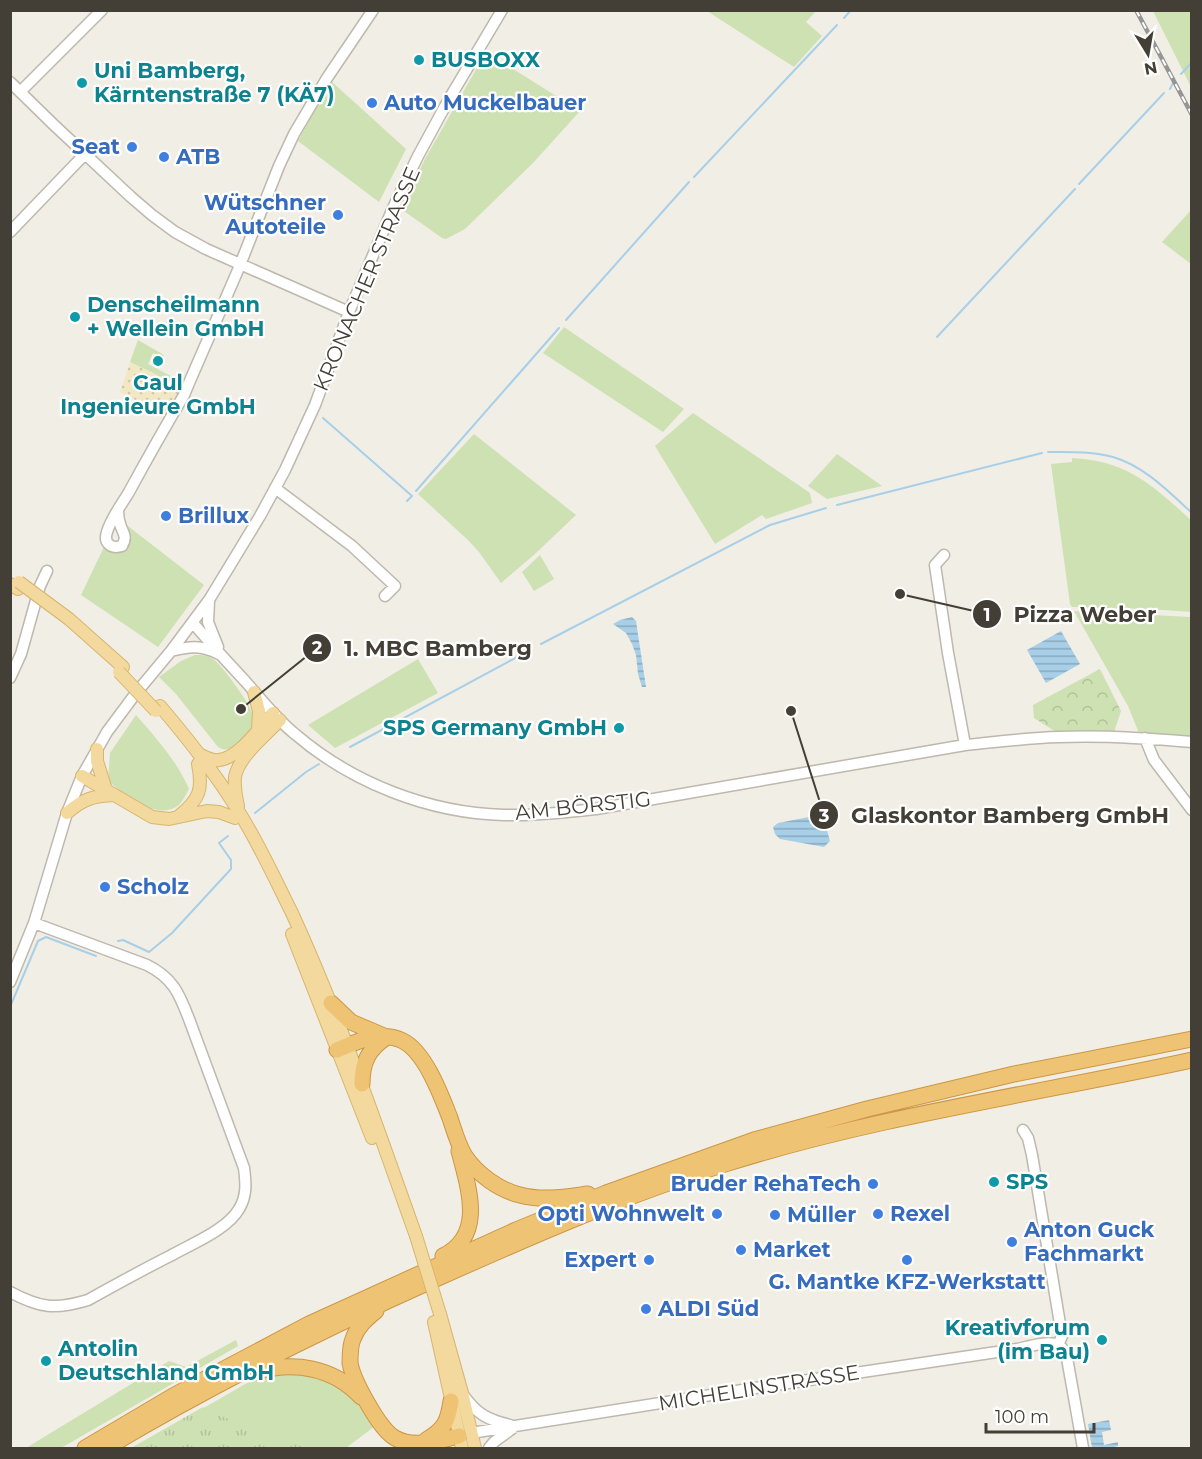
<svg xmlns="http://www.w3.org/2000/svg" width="1202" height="1459" viewBox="0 0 1202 1459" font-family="Montserrat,sans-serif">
<defs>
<pattern id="forest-crowns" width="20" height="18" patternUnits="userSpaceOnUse" patternTransform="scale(1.5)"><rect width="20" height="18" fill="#cde1b3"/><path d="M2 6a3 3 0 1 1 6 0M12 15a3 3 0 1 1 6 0" fill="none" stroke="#b1c29b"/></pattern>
<pattern id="sand-dots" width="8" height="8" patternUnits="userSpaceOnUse" patternTransform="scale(1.5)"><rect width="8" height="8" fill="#f2e8c5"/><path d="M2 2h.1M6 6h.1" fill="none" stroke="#d1c8aa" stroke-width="1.8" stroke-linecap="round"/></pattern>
<pattern id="park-tufts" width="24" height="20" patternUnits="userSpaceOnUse" patternTransform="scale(1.5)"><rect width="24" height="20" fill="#cde1b3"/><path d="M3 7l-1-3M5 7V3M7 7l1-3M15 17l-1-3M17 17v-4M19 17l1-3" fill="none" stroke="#b1c29b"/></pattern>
<pattern id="water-rules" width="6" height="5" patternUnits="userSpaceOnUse" patternTransform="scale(1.5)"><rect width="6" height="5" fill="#a8cfe8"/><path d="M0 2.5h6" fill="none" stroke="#8aa9bd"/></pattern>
</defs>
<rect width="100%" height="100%" fill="#f1eee6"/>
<path fill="#cde1b3" d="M707 11H816L806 22 822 36 794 67Z
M1153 11H1191V87Z
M486 52 580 111 533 163 465 229 446 239 442 238 401 209 425 159Z
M331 81 406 149 379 202 298 141Z
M1191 210V264L1162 242Z
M564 327 684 409 663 432 543 353Z
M138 340 164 355 163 358 153 353 148 364 180 381 182 377 186 379 182 387 130 362Z
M693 413 810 493 812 503 766 519 762 515 715 544 655 446Z
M474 434 576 515 535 554 501 583 479 552 469 541 418 494Z
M837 454 882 486 827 499 808 486Z
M1072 458C1128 461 1152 485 1191 520V612L1149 609 1072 607 1070 604 1051 464 1072 462Z
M124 523 204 585 158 647 81 595 104 547 118 551Z
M540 555 554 579 534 591 522 572Z
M1074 611 1191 617V737L1139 733 1128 706Z
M195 655C201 655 207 655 213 659 221 664 253 707 253 716 254 729 245 739 235 746 228 750 225 751 218 747L176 694 159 677 181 661Z
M418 659 438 693 335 748 308 725Z
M136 715C156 738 177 761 189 789 186 794 183 801 179 805 156 822 126 795 108 781L110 753Z
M236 1340 238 1346 61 1448H26L169 1361 186 1367Z
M299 1372 338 1385 362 1406 375 1426 346 1448H134L247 1383 266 1376Z"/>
<path fill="url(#forest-crowns)" d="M1100 669 1121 711 1114 732H1056L1034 718 1033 705Z"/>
<path fill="url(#sand-dots)" d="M130 362 182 387 167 416 120 392Z"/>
<path fill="url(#park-tufts)" d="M203 1407 207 1410 291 1445 293 1440 304 1448H131Z"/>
<path fill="url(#water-rules)" d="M632 617 636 621 646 687H642L638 674 636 655 632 644 626 633 613 624 620 620Z
M1061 631 1080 664 1046 683 1027 650Z
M814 816 822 817 825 823 830 841 824 847 780 839 775 834 773 827 778 823Z
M1109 1420 1111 1430 1102 1432 1104 1445 1118 1442V1446L1114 1447V1448H1092L1088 1424Z"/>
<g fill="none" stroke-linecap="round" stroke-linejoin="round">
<path stroke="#a8cfe8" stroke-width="2" d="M844 18 851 10
M1181 74 1192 62
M1170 89 1173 83
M694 177 837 25
M1079 184 1164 93
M566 320 689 182
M937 337 1075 189
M323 418 412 496 407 501
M1048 452C1069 452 1092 451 1113 457 1144 466 1168 491 1192 513
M416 491 559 328
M837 505 1042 453
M541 644 770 525 826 508
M350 747 530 650
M255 813 306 772 319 764
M118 941 123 940 149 952 172 933 231 869V860L219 843 228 836
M10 1007 38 941 46 937 96 956"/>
<defs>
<path id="minor" d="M10 82 54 125 131 197 152 215 175 232 206 249 349 312
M20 92 102 10
M10 232 85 154
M275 488 352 546 395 586 385 596
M118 511C118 516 119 522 121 527 124 534 127 538 122 546 112 549 103 544 107 532 111 518 122 504 129 492 147 459 165 427 184 395L189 383 238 270 279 166 294 134 327 78 373 10
M944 555 935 565 948 653 965 745
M209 601 208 622 218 647
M193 623C210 643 227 662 245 681 261 699 276 719 295 734 352 783 429 813 504 815 535 816 565 812 596 809L965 745C996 742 1027 738 1058 737 1102 735 1147 738 1192 742
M171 651C190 646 201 645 219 654
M10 678 21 654 40 586 47 571
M1145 738 1154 760 1192 810
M10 982 34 923 67 813 82 776 107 732 136 693 171 651 209 600 260 516 285 470 315 405 349 312 393 208 418 156 449 99 502 10
M1023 1130 1028 1138 1032 1155 1062 1336 1058 1345
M10 1292C40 1308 55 1310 88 1300 115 1285 142 1270 170 1256 191 1244 227 1230 239 1209 247 1196 246 1183 244 1168L189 1019C179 993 173 978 147 965L34 923
M464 1396C477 1414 488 1420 510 1425
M471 1433 768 1386 1017 1349C1027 1347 1049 1340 1059 1345 1063 1347 1065 1354 1067 1358L1083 1448
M489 1448 494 1442 513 1428"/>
<path id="major" d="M10 584 18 589
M69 619 123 667
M254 692 259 711 258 730
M160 706C189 740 216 774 239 812 259 844 275 879 292 913 340 1018 377 1127 416 1236
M97 749V761L106 790
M201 755C207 758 213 761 219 760 239 758 260 727 273 713
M82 776 152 817 169 819 207 811 219 812 235 818
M238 806C236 797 234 787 235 777 238 757 266 735 280 720
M67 813C83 799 93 796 114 795
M179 816C200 799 203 789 198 764
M292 934 372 1138
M440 1314 462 1393 475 1448
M434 1322 462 1448"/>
<path id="highway" d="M331 1003 351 1022 384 1036
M337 1050C349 1045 363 1038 376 1037 384 1036 395 1037 403 1041 425 1052 441 1095 450 1118 454 1130 458 1145 465 1156 477 1174 499 1190 520 1195 542 1201 565 1197 588 1194
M362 1084C362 1063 368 1049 387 1037
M443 1256C486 1235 468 1187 459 1151
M376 1311C366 1319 357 1327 353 1339 350 1346 350 1355 350 1363 353 1380 379 1429 395 1438 414 1449 439 1440 459 1436
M256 1372C294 1361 333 1367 361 1397
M426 1440C445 1429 448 1421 451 1401
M85 1448 173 1396 309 1324 516 1230 606 1193 754 1140 867 1109 1014 1074 1192 1039
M106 1448C213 1384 324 1329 438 1278 532 1236 626 1195 725 1164 877 1116 1036 1094 1192 1060"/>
</defs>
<use href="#minor" stroke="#beb8ad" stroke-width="13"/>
<use href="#major" stroke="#d7b56f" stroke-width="14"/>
<use href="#highway" stroke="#cc9745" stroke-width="17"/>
<use href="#minor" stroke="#fff" stroke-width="10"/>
<use href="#major" stroke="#f3d99d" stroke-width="12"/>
<use href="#highway" stroke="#efc374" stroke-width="15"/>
<defs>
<path id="rail" d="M1136 10 1192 115"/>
</defs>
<use href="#rail" stroke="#959595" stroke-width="4.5"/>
<use href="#rail" stroke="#fff" stroke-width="2" stroke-dasharray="7" stroke-linecap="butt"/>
<defs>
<path id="major-bridge" d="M19 582 69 619
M119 672 156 711
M416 1236 440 1314"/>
</defs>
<use href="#major-bridge" stroke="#d7b56f" stroke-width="14" stroke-linecap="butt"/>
<use href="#major-bridge" stroke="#f3d99d" stroke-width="12"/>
</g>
<g fill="#0f9aa8" stroke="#fff" stroke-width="2">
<circle cx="419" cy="60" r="6"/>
<circle cx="82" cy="83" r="6"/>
<circle cx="75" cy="317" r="6"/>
<circle cx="158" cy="361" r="6"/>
<circle cx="619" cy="728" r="6"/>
<circle cx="994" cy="1182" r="6"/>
<circle cx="1102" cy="1340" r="6"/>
<circle cx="46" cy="1361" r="6"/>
</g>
<g fill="#3f7fe0" stroke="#fff" stroke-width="2">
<circle cx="372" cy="103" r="6"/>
<circle cx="132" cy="147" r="6"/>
<circle cx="164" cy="157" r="6"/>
<circle cx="338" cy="215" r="6"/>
<circle cx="166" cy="516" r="6"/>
<circle cx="105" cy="887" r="6"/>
<circle cx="873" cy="1184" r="6"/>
<circle cx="717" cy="1214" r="6"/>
<circle cx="878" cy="1214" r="6"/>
<circle cx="775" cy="1215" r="6"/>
<circle cx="1012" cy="1242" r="6"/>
<circle cx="741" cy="1250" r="6"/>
<circle cx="649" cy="1260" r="6"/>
<circle cx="907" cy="1260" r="6"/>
<circle cx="646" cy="1309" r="6"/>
</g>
<g text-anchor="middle" stroke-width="4.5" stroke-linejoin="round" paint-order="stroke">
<g font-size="21" font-weight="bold" fill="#0d838f" stroke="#fff" text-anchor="start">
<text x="431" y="67">BUSBOXX</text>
<text x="94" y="78">Uni Bamberg,<tspan x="94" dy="24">Kärntenstraße 7 (KÄ7)</tspan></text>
<text x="87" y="312">Denscheilmann<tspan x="87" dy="24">+ Wellein GmbH</tspan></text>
<text x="158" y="390" text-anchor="middle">Gaul<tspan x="158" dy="24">Ingenieure GmbH</tspan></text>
<text x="607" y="735" text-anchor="end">SPS Germany GmbH</text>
<text x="1006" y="1189">SPS</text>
<text x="1090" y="1335" text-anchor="end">Kreativforum<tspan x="1090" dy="24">(im Bau)</tspan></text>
<text x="58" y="1356">Antolin<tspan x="58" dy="24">Deutschland GmbH</tspan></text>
</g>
<g font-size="21" font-weight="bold" fill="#366cbe" stroke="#fff" text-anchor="start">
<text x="384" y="110">Auto Muckelbauer</text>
<text x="120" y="154" text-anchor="end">Seat</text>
<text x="176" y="164">ATB</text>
<text x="326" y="210" text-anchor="end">Wütschner<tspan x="326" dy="24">Autoteile</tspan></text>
<text x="178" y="523">Brillux</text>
<text x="117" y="894">Scholz</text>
<text x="861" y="1191" text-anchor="end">Bruder RehaTech</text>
<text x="705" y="1221" text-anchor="end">Opti Wohnwelt</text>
<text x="890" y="1221">Rexel</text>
<text x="787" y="1222">Müller</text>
<text x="1024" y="1237">Anton Guck<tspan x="1024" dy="24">Fachmarkt</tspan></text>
<text x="753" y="1257">Market</text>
<text x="637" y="1267" text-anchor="end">Expert</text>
<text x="907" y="1289" text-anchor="middle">G. Mantke KFZ-Werkstatt</text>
<text x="658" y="1316">ALDI Süd</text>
</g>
<g font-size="21" fill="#433e36" stroke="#fff">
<text transform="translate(367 279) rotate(-67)" y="7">KRONACHER STRASSE</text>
<text transform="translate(583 806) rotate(-6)" y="7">AM BÖRSTIG</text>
<text transform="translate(759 1388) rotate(-9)" y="7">MICHELINSTRASSE</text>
</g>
</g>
<path fill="none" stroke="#433e36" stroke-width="2" d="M900 594L987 614M241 709L317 648M791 711L824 815"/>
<g fill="#433e36" stroke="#fff" stroke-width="2">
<circle cx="900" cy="594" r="6"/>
<circle cx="241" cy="709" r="6"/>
<circle cx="791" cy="711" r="6"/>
<circle cx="987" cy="614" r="15"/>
<circle cx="317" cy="648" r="15"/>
<circle cx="824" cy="815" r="15"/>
</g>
<g font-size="18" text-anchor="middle" font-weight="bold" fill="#fff">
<text x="987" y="621">1</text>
<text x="317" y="654">2</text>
<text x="824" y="822">3</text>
</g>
<g font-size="22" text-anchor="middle" font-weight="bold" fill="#433e36" stroke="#fff" stroke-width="4.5" stroke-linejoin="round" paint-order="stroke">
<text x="1085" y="622">Pizza Weber</text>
<text x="438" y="656">1. MBC Bamberg</text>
<text x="1010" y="823">Glaskontor Bamberg GmbH</text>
</g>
<rect width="1202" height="1459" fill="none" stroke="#433e36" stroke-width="24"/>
<g transform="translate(1148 54) rotate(169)" stroke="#ffffff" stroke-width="4.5" paint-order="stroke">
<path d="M0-4.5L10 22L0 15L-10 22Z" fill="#433e36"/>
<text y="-9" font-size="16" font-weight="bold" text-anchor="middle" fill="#433e36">N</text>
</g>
<path d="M986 1423v9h108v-9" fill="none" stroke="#433e36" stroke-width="3"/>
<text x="995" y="1423" font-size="18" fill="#433e36" stroke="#ffffff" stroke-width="4.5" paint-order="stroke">100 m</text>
</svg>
